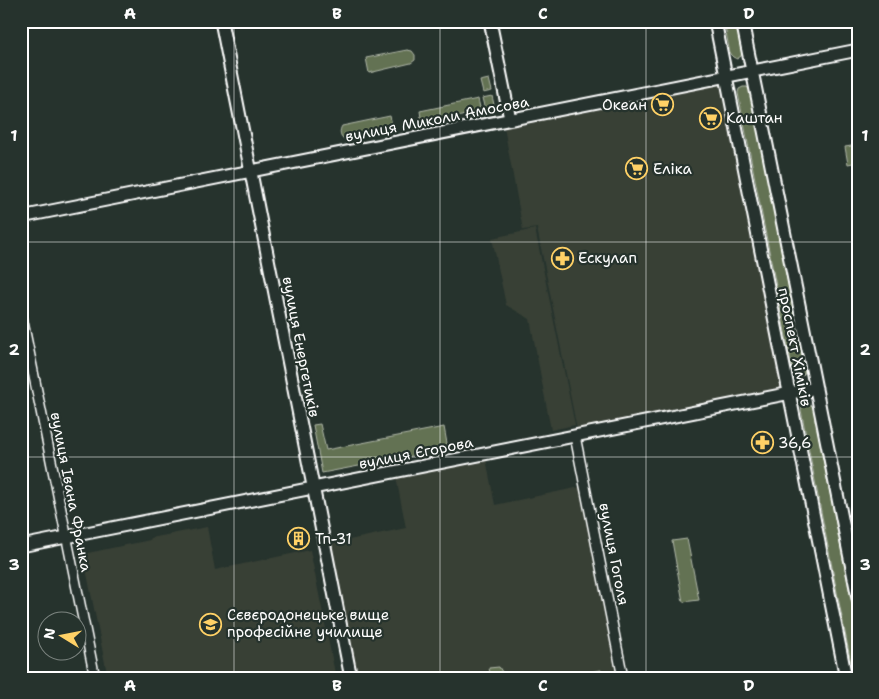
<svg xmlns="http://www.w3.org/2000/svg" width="879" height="699" viewBox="0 0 879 699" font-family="'Shantell Sans',sans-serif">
<rect width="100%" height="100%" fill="#26332d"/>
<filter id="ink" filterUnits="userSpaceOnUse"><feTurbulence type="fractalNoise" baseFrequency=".02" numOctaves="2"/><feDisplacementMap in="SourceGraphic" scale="10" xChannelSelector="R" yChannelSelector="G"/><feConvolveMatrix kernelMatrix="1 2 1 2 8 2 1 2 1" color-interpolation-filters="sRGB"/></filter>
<g filter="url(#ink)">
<path fill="#384036" d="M721 84 781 388 577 429 537 228 523 230 504 127Z
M535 229 575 425 551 430 530 319 506 305 492 238Z
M486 459 495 505 580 487 618 678H357L330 544 406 528 396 477Z
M207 527 215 570 310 550 336 678H108L83 554 150 540 151 538Z"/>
<path fill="#637253" stroke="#b1b8a9" d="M724 21H736L742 52 741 56 737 59 733 57 730 54Z
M407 50 412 51 415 55V60L411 63 369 73 366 58Z
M489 79 492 91 483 93 480 81Z
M743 87H747L750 91 805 370 804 374 800 377 795 376 793 372 738 93 739 89Z
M492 96 495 109 485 110 482 98Z
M478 99 481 112 422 124 420 111Z
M390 116 393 129 344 139C340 136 339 131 342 126Z
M858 145V162L848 164 845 147Z
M806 404H810L813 407 858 634V678H854L801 410 802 406Z
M320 424 326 450 444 427 448 449 322 473 313 425Z
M687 539 699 600 683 602 672 541Z
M499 667 502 672 510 678H491L489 668Z
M601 670 602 678H556Z"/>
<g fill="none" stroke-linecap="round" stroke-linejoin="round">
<defs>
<path id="street" d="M21 312 95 678
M575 436 623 678"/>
<path id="secondary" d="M221 21 351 678
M490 21 510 119
M715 21 846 678
M742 21 858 598
M21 217 858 50
M21 546 816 388"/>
</defs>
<use href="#street" stroke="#fff" stroke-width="12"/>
<use href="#secondary" stroke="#fff" stroke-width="15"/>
<use href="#street" stroke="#26332d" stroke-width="9"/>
<use href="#secondary" stroke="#26332d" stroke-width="11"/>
</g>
</g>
<path fill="none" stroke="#fff" stroke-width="1" stroke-opacity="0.55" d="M234 21V678M440 21V678M646 21V678M21 242H858M21 457H858"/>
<defs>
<symbol id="supermarket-ring" viewBox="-11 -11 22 22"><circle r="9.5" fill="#26332d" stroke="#ffd166" stroke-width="1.5"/><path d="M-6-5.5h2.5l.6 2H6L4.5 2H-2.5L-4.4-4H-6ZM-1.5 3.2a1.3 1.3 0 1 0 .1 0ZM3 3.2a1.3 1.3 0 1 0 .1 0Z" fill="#ffd166"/></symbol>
<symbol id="pharmacy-ring" viewBox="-11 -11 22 22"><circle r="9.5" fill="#26332d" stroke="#ffd166" stroke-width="1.5"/><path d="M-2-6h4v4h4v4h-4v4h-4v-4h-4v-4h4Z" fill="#ffd166"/></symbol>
<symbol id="building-ring" viewBox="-11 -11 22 22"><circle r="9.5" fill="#26332d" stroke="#ffd166" stroke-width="1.5"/><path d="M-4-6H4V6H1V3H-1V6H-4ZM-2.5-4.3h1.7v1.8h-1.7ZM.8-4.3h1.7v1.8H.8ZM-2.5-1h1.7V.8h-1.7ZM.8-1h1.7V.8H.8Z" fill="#ffd166"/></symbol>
<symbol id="university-ring" viewBox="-11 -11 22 22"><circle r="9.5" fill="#26332d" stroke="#ffd166" stroke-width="1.5"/><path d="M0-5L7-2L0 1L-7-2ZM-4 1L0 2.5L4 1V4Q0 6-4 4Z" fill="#ffd166"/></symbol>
</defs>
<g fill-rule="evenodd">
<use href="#supermarket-ring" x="650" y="92" width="25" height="25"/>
<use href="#supermarket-ring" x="698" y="106" width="25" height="25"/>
<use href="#supermarket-ring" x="624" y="156" width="25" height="25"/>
<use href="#pharmacy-ring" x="550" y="246" width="25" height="25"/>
<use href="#pharmacy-ring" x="750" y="430" width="25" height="25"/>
<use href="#building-ring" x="286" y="526" width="25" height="25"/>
<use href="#university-ring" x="198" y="612" width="25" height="25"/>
</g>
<g text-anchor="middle" stroke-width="4.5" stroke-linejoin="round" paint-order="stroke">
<g font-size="15" fill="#fff" stroke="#26332d" text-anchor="start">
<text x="647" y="110" text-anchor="end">Океан</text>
<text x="726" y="123">Каштан</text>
<text x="653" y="174">Еліка</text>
<text x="578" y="263">Ескулап</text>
<text x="778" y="448">36,6</text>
<text x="315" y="544">Тп-31</text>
<text x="227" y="620">Сєвєродонецьке вище<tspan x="227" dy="17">професійне училище</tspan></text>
</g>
<g font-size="15" fill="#fff" stroke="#26332d">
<text transform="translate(437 119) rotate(-11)" y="5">вулиця Миколи Амосова</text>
<text transform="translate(301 347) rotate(79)" y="5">вулиця Енергетиків</text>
<text transform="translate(795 347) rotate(79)" y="5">проспект Хіміків</text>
<text transform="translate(416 453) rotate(-11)" y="5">вулиця Єгорова</text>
<text transform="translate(71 492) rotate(79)" y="5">вулиця Івана Франка</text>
<text transform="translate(614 554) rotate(79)" y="5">вулиця Гоголя</text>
</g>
</g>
<rect width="879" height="699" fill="none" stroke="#26332d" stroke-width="55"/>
<g transform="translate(62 636) rotate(280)"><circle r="24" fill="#26332d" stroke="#7d8581"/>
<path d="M0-4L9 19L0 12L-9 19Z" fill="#ffd166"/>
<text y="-8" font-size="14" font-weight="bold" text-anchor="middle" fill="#ffffff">N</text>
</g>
<rect x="28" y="28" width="824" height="644" fill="none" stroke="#fff" stroke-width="2"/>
<g font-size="16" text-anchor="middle" font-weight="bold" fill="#fff">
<text x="130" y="19">A</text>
<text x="337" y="19">B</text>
<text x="543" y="19">C</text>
<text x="749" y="19">D</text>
<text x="14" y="141">1</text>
<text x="865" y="141">1</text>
<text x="14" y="355">2</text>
<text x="865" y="355">2</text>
<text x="14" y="570">3</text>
<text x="865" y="570">3</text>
<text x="130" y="691">A</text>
<text x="337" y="691">B</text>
<text x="543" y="691">C</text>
<text x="749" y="691">D</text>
</g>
</svg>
